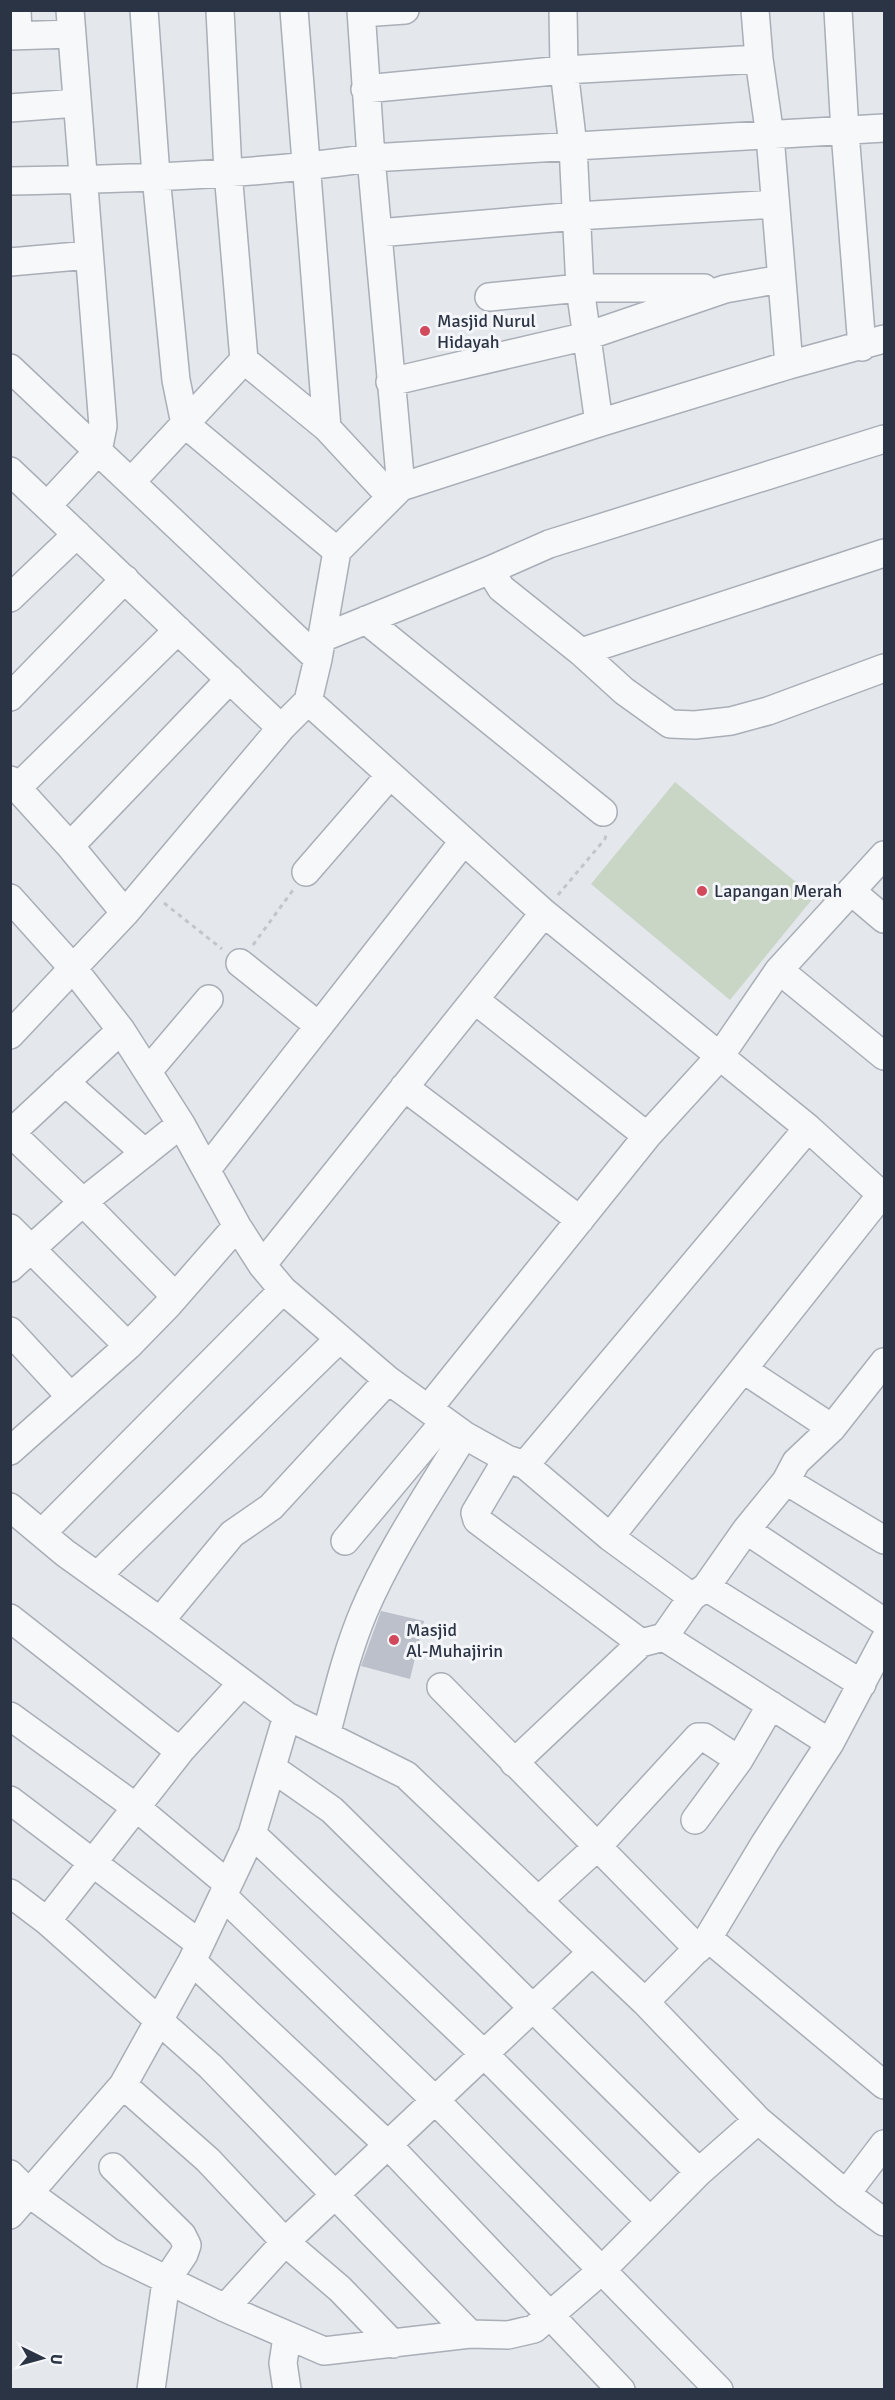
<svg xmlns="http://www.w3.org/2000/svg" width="895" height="2400" viewBox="0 0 895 2400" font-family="Signika,sans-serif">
<rect width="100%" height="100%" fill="#e4e7ec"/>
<path fill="#c9d6c5" d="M675 782 814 897 730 1000 591 884Z"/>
<path fill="#bbc0ca" d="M381 1611 424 1621 410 1679 361 1666Z"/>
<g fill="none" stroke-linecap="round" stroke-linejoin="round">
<defs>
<path id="minor" d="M17 10 18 35
M144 10 156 176 176 380 185 424 337 551
M294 10 327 428
M361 10 371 158 401 487
M563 10 564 70 573 146 580 288 599 423
M755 10 759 59 770 136 789 365
M838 10 845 132 862 347
M362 13 405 10
M10 36 72 34
M365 89 564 70 759 59
M10 108 77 103
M10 181C131 179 252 175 371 158L884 128
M378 233 577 216 775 204
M10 262 89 255
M489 297 580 288H704
M244 360 327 428 391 497
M10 368 318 659
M390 382 587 336 725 289 781 279
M10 471 281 728
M131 482 244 360 228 172 220 10
M47 506 98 451 103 426 70 10
M490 570 501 588 581 652 624 691 670 724 695 725 731 721 768 711 884 668
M10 598 77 534
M366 620 603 812
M322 638 490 570 549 544 884 439
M581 652 884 553
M10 697 125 579
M308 701 544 913 808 1128 884 1197
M10 780 70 846 125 913
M17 788 178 630
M70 846 230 679
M306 872 390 775
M851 891 884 919
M10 898 72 967 121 1030 181 1124 237 1226 262 1265 283 1290 388 1380 464 1435 507 1459 525 1465 610 1537 692 1597
M240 963 319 1026
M779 970 884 1056
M475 1000 647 1136
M10 1035 125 913 281 728 308 701 318 659 337 551 401 487 599 423 789 365 884 339
M148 1071 209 999
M65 1082 145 1153
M404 1087 580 1220
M10 1132 83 1202 175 1296
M11 1133 121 1030
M207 1169 463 842
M10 1228 128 1346
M262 1265 544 913
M10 1268 83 1202 181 1124
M10 1331 70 1396
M744 1370 832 1428
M428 1409 647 1136 720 1056 779 970 884 855
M10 1451 128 1346 169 1304 237 1226
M507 1459 475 1513 477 1520 641 1643 664 1637 692 1597 706 1587 746 1530 786 1481 796 1462 832 1428 884 1362
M525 1465 808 1128
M786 1481 884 1540
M10 1507 65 1553 160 1621 287 1716 406 1775 645 2002 758 2120 846 2194 884 2222
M746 1530 884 1622
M42 1533 283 1290
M610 1537 881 1195
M345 1541 445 1421
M97 1576 339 1339
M706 1587 862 1684
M10 1618 169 1743 181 1750
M160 1621 232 1534 271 1507 388 1380
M664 1637 830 1743
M441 1687 698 1949
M10 1716 137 1808 228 1884
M326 1735C337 1694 347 1651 364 1611 390 1550 429 1493 464 1435
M514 1763 641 1643
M272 1768 332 1810 699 2172
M10 1800 200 1944
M695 1820 739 1760
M252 1834 484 2054 650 2221
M10 1893 47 1921 210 2066 470 2334
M223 1896 435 2100 719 2390
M538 1901 597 1847 698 1737H704L739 1760 771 1705
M47 1921 181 1750 242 1683
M708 1938 884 2085
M192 1961 388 2145 621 2390
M645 2002 708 1938 765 1843 830 1743 884 1641
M123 2085 208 2160 285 2242 340 2289 393 2344
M113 2167 182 2235 187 2245 184 2254 166 2281 151 2390
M10 2174 30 2194 110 2252 225 2308 324 2351 470 2334 508 2335 534 2329 601 2271 699 2172 758 2120
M846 2194 884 2144
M10 2215 123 2085 192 1961 252 1834 287 1716
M225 2308 285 2242 591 1953
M287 2390 283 2363 287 2337"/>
</defs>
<use href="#minor" stroke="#a9aeb7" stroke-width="30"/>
<path stroke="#c2c5cb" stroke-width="3" stroke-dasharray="4.5 4.5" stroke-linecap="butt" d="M558 895 605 839 606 835
M164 903 222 949
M253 945 293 890"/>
<use href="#minor" stroke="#f7f8fa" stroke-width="27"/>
</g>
<g fill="#d1495b" stroke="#f4f6f9" stroke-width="2">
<circle cx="425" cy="331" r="6"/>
<circle cx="702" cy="891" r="6"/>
<circle cx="394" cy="1640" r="6"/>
</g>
<g text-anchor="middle" stroke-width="6" stroke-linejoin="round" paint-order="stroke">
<g font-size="18" fill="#2b3445" stroke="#f4f6f9" text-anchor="start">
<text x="437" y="327">Masjid Nurul<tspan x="437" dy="21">Hidayah</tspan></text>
<text x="714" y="897">Lapangan Merah</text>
<text x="406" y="1636">Masjid<tspan x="406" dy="21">Al-Muhajirin</tspan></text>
</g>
</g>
<rect width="895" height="2400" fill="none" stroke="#2b3445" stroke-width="24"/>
<g transform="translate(42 2358) rotate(95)" stroke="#f4f6f9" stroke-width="4.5" paint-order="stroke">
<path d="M0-4.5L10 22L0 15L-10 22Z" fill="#2b3445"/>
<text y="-9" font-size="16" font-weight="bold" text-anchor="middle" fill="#2b3445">U</text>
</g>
</svg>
